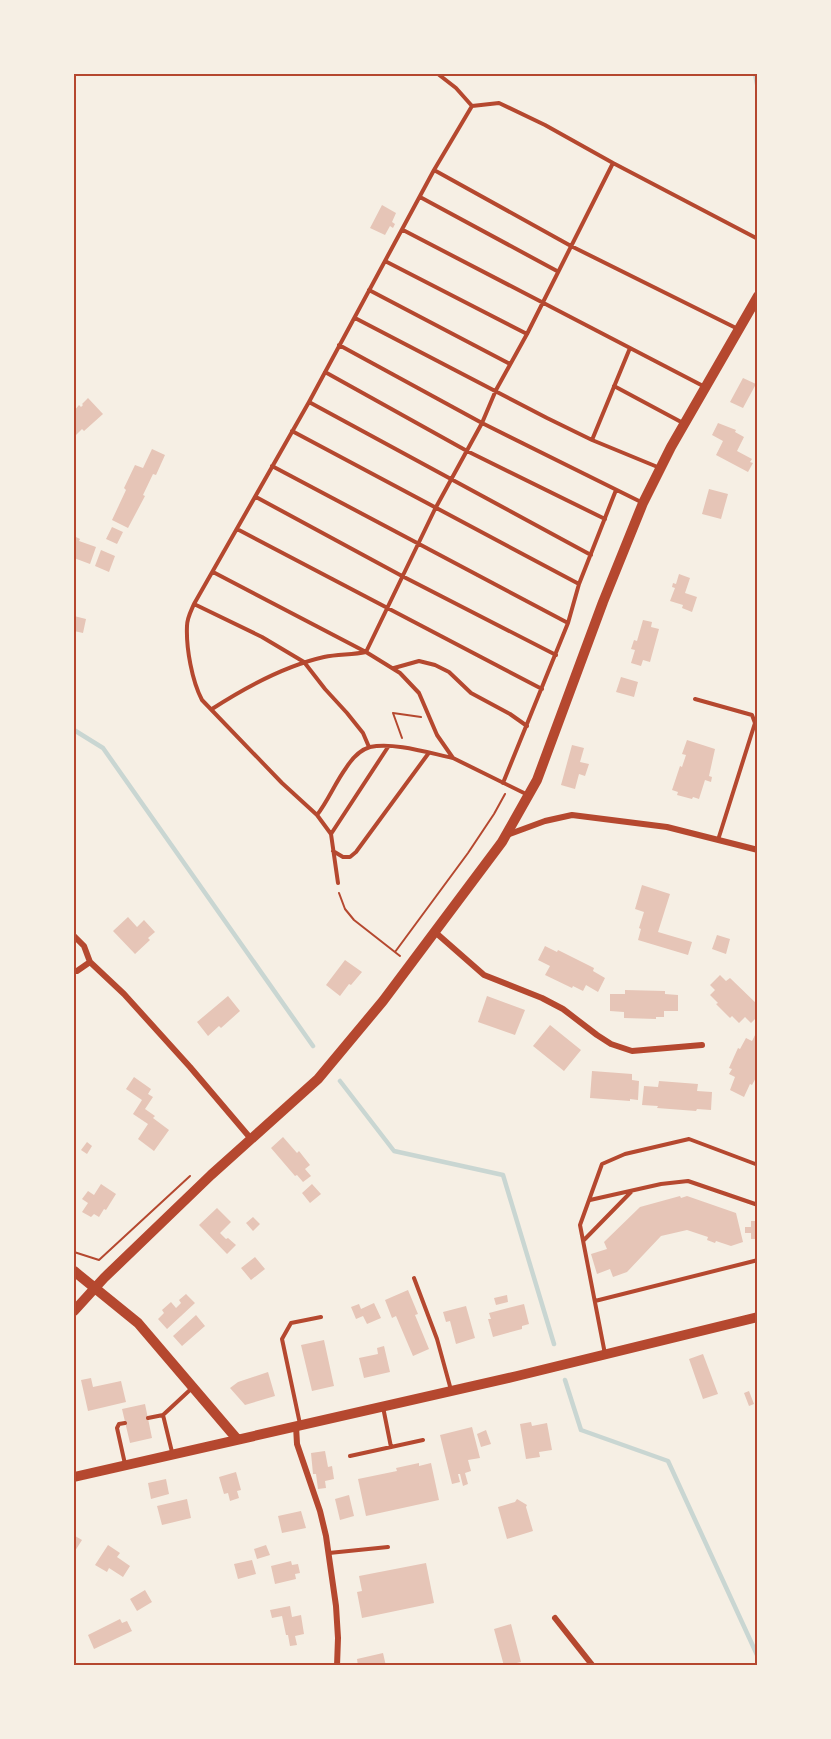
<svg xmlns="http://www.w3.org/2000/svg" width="831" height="1739" viewBox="0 0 831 1739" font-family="'Archivo Narrow',sans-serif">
<rect width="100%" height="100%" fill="#f6efe4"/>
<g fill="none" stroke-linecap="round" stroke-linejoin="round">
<path stroke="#c9d6d2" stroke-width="4.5" d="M755 74 758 89
M74 730 103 748 313 1046
M340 1081 394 1151 503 1175 554 1344
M565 1380 581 1430 668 1461 758 1657"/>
</g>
<path fill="#e6c5b7" d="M382 205 396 213 392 222 395 224 393 228 390 226 385 235 370 228Z
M743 378 756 384 743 408 730 402Z
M88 398 103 414 84 431 82 429 74 437V411L79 405 81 407 83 405 82 404Z
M718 423 736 430 735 432 744 437 737 451 752 459 750 462 753 463 748 472 716 455 723 441 712 435Z
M152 449 165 455 156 475 153 474 143 495 145 496 128 528 112 520 126 490 124 488 135 465 143 468Z
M709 489 728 494 721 519 702 514Z
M112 527 123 532 117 544 106 539Z
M74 536 80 539 79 541 96 547 90 564 74 558Z
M101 550 115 556 109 572 95 566Z
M679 574 690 578 685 593 697 597 692 612 682 608 683 605 670 601 675 588 672 587 673 583 676 584Z
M74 616 86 619 83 633 74 631Z
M643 620 652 622 651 627 659 629 650 662 643 660 641 666 631 663 635 650 631 649 634 640 637 641Z
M621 677 638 682 634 697 616 692Z
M687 740 715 749 709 776 712 777 711 782 705 780 699 799 693 797 692 799 677 795 678 792 672 790 680 766 682 767 686 755 682 754Z
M572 745 584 748 580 762 589 764 585 776 579 774 575 789 561 785Z
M642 885 670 894 658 932 692 942 688 955 638 940 641 929 639 928 644 912 635 909Z
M128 917 137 927 144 920 155 932 148 938 150 940 135 954 113 931Z
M717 935 730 939 726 954 712 949Z
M545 946 557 952 558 950 594 968 593 971 605 978 598 992 586 985 583 991 573 986 572 988 545 975 550 966 538 960Z
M345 960 362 972 351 985 349 984 340 996 326 985Z
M720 975 726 981 730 978 758 1005 756 1007 758 1009V1016L751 1023 745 1017 739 1023 732 1016 730 1018 716 1004 718 1003 710 995 715 990 710 985Z
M625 990 665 991V994L678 995V1011H664V1017H656V1019L624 1018V1012L610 1011V994H625Z
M228 996 240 1011 221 1028 219 1026 208 1036 197 1022Z
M487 996 525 1010 515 1035 478 1022Z
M550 1025 581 1050 564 1071 533 1046Z
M758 1029V1074L752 1085 750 1084 744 1097 730 1090 735 1077 729 1074 732 1069 729 1068 738 1048 740 1049 746 1038 752 1041Z
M592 1071 632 1074V1080L639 1081 638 1100 630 1099V1101L590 1098Z
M134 1077 151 1089 148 1094 153 1097 145 1109 155 1116 153 1118 169 1130 154 1151 138 1139 148 1124 133 1114 142 1100 126 1089Z
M659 1081 698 1084 697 1091 712 1092 711 1110 697 1109 696 1111 657 1108 658 1106 642 1105 644 1086 658 1087Z
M283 1137 297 1153 299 1151 310 1165 305 1169 311 1176 303 1182 297 1175 295 1176 271 1148Z
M87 1142 92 1146 87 1154 81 1150Z
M101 1184 116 1194 106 1210 104 1209 99 1217 94 1214 91 1217 82 1212 88 1203 82 1199 88 1191 94 1195Z
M312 1184 321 1194 310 1203 302 1193Z
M680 1196 681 1198 687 1196 736 1213 743 1242 731 1246 716 1241 715 1243 707 1240 708 1237 687 1230 661 1236 627 1272 613 1277 610 1269 597 1274 591 1254 607 1249 604 1242 640 1207Z
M217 1208 231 1222 220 1233 226 1239 228 1238 236 1245 227 1254 199 1225Z
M253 1217 260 1224 253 1231 246 1223Z
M751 1221H756V1239H751V1233H745V1227H751Z
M255 1257 265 1269 251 1280 241 1268Z
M408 1290 418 1314 415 1315 429 1349 413 1356 396 1316 392 1318 385 1300Z
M186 1294 195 1303 167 1329 158 1319 164 1313 162 1310 171 1302 176 1308 181 1303 179 1300Z
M507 1295 508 1302 496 1305 494 1298Z
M374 1303 381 1318 367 1324 363 1316 356 1319 351 1307 359 1304 361 1309Z
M524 1304 529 1324 522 1326V1329L493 1337 488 1319H491L489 1313Z
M466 1306 475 1338 456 1344 450 1321 446 1322 443 1312Z
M196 1315 205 1326 182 1346 173 1336Z
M324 1340 334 1386 312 1391 301 1345Z
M384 1346 390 1372 364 1378 359 1358 378 1354 377 1348Z
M703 1354 718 1394 703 1399 689 1359Z
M268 1372 275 1396 245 1405 230 1388 238 1382Z
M91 1378 93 1387 121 1381 126 1402 88 1411 81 1380Z
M749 1391 754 1404 749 1406 744 1393Z
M145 1404 152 1438 130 1443 122 1409Z
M531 1422 532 1426 547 1423 552 1450 539 1452 540 1457 526 1459 520 1424Z
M472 1427 480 1458 468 1460 471 1471 465 1473 468 1484 463 1486 460 1474H458L460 1482 452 1484 440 1435Z
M486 1430 491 1444 481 1447 477 1434Z
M325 1451 328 1467 332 1466 334 1479 325 1481 326 1488 318 1489 316 1474H313L311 1453Z
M419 1463V1466L431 1463 439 1500 366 1516 358 1479 397 1471 396 1468Z
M236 1472 241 1490 237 1491 239 1498 230 1501 228 1493 224 1494 219 1477Z
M166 1479 169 1494 151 1499 148 1483Z
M349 1495 354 1516 340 1520 335 1499Z
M187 1499 191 1518 162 1525 157 1506Z
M517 1499 527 1505 526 1507 533 1531 507 1539 498 1507 515 1502Z
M301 1511 306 1528 282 1533 278 1516Z
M75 1536 82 1540 75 1551 74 1550V1539Z
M108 1545 120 1553 117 1557 130 1566 123 1577 109 1568 107 1572 95 1565Z
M266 1545 270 1555 257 1559 254 1549Z
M252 1560 256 1574 238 1579 234 1564Z
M291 1561 292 1565 298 1564 300 1573 295 1574 296 1579 275 1584 271 1566Z
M426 1563 434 1603 362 1618 357 1592 362 1591 359 1576Z
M145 1590 152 1602 137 1611 130 1599Z
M290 1606 292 1617 301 1615 304 1634 295 1636 297 1645 290 1646 288 1635H286L282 1616 272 1618 270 1610Z
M120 1619 122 1623 127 1621 132 1631 94 1649 88 1635Z
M511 1624 521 1662 504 1666 494 1629Z
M383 1653 386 1666H358L357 1659Z"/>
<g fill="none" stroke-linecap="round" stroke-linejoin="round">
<path stroke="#b5482f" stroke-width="2" d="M402 738 393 713 421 717
M339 893 345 909 354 920 400 956
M395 952 468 853 494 814 505 794
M74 1252 99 1260 190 1176"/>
<path stroke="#b5482f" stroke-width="4" d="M438 74 456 88 472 106
M472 106 499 103 545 125 613 163 758 239
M434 170 571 246 738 329
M420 197 557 271
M403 230 705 387
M385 261 527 334
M369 290 510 364
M355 318 547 418 592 440 660 468
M339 345 482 423 643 503
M325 372 467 451 605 519
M614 386 683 423
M309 402 591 555
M292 431 579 584
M592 440 630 348
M272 466 568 623
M256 497 402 576 556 655
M237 529 542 689
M213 572 366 652 400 673 419 693 437 735 453 758 526 794
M194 604 262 637 304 662 325 689 347 713 363 733 369 747
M366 652 435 509 482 423 496 390 527 334 613 163
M394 668 419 661 435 665 449 672 471 693 510 714 527 726
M695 699 752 715 755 723 718 840
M212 709C246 687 284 666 324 657 338 654 352 655 366 652
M503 783 568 623 579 584 616 490
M317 815C328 801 335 783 346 768 351 760 360 750 370 747 394 742 429 753 453 758
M331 834 317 815 282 783 202 700C192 681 186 648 187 626 187 618 191 611 194 604L309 402 434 170 472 106
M331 834 388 747
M331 834 338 883
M333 851 343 857H350L356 852 428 754
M590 1200 661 1184 688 1181 758 1205
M584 1240 631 1192
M414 1278 437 1339 451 1390
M595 1301 758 1260
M605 1354 580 1225 602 1164 625 1154 689 1139 758 1165
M383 1407 391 1447
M163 1415 172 1452
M148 1418 163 1415 191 1389
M300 1424 282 1339 291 1323 321 1317
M350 1456 423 1440
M125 1464 117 1428 119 1424 125 1423
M329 1553 388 1547"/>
<path stroke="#b5482f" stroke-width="6" d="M507 835 545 821 572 815 667 827 758 850
M435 932 484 975 542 998 563 1009 597 1035 611 1044 632 1051 702 1045
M74 936 84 946 90 962 124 994 190 1067 252 1140
M74 971H77L90 962
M296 1426 297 1444 320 1511 326 1536 336 1606 338 1638 337 1666
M555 1618 593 1666"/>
<path stroke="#b5482f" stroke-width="10" d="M74 1271 138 1323 237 1439
M74 1311 104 1278 211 1175 318 1079 383 1001 502 842 537 780 603 602 643 503 671 447 758 296
M74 1477 517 1376 758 1317"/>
</g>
<rect width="831" height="1739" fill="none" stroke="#f6efe4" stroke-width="150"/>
<rect x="75" y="75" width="681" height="1589" fill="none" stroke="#b5482f" stroke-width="2"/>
</svg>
